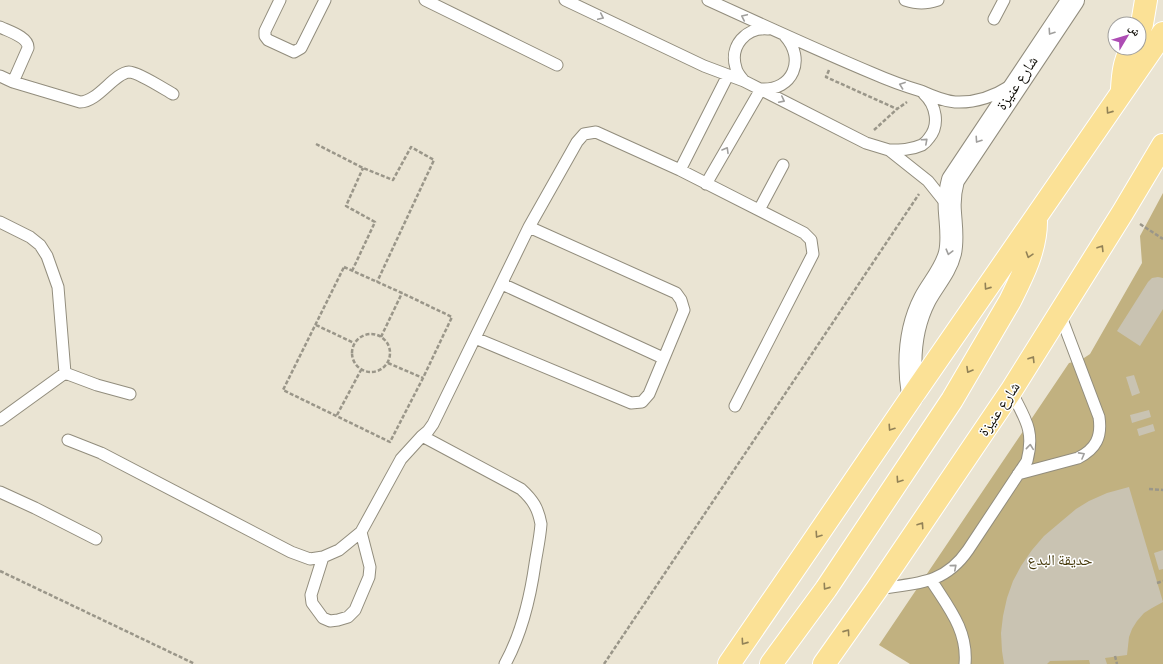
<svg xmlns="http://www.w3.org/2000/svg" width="1163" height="664" viewBox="0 0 1163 664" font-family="Signika,'Noto Naskh Arabic',sans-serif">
<rect width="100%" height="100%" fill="#eae4d3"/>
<path fill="#c1b180" d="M1163 193V664H910L879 645 1069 363 1081 360 1090 354 1142 263 1140 236Z"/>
<path fill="#c9c3b2" d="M1158 277 1163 278V309L1140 346 1117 331 1148 282 1152 278Z
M1134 375 1140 393 1132 396 1126 377Z
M1149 410 1151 417 1132 423 1130 415Z
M1153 424 1155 431 1139 436 1137 429Z
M1129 487 1163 602 1152 608 1144 613 1137 621 1132 629 1129 637 1127 655 1105 658 1107 664H1090L1089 660 1050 661 1047 664H1004L1002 651 1001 633 1003 616 1007 598 1013 581 1021 566 1032 550 1044 536 1076 509 1089 501 1107 493Z
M1163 550V569L1159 570 1154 553Z"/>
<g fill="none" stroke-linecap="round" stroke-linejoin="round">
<defs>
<path id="service" d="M280 0 265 31V36L268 40 294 52 301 48 325 0
M425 0 557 65
M565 0 704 66 744 81 866 143 889 150 928 181 944 201 947 207
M708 0C763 25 817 50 872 73 888 80 904 86 921 91 932 96 943 101 955 102 975 103 993 97 1010 86
M905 0C918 4 925 4 938 0
M994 19 1004 0
M0 27C8 31 29 37 28 48L13 82 0 76
M744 81C741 77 737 73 736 68 729 46 746 27 768 29
M13 82 80 102C98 102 114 73 129 72 138 72 164 89 173 94
M889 150C900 150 911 150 922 145 925 143 927 141 929 138 940 125 936 105 924 94
M680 170 728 75
M706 184 761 89C793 91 806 59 785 36
M759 210 783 165
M0 222 30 237 40 245 47 256 58 287 65 373
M502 284 663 358
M475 338 631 403 642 402 649 394 684 310 681 300 676 293 529 227
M65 373 97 385 130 394
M0 420 65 373
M422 436 521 489C533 500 538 508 541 524 540 538 537 551 535 564 530 599 522 633 505 664
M68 440 101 453 291 552 310 559 323 557 339 550 361 532 401 459 422 436 428 431 433 424 529 227 577 142 584 134 596 132 680 170 804 233 811 240 813 254 735 406
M1018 474 1078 458C1096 449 1102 437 1099 417L1060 314
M0 492 35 508 96 539
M323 557 311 595 312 603 323 618 330 621 338 620 348 617 355 610 369 577 370 567 361 532
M931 580C948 607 968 630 965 664
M878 589C916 583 944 585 968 550L1027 461C1035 430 1025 419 1011 391"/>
<path id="minor" d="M913 395C908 363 910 328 925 299 933 284 946 270 950 253 953 240 951 227 950 213 949 202 950 191 953 180L1073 0"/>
<path id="primary" d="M1139 31 1142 24 1146 0
M1122 89C1123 72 1124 64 1131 48
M729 664 810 546 913 395 1163 33
M771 664 826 589 952 400 1010 301C1022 277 1036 250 1036 222
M824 664 877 589 1011 391 1123 212 1163 145"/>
</defs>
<use href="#service" stroke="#928d7d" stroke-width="13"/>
<use href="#minor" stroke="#928d7d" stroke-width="24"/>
<use href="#primary" stroke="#fff" stroke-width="24"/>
<path stroke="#9a9689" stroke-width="2.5" stroke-dasharray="4 2" stroke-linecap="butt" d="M829 70 826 77 897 109 907 102
M874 130 897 109
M316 144 363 168 393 180 411 147 434 160 377 282
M1140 224 1163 239
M344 267 402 293 452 317 423 378 390 442 283 390Z
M352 271 375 222 346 206 363 168
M316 325 354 343
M352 353a19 19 0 1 1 38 0a19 19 0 1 1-38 0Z
M381 337 402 293
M388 363 423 378
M337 415 361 370
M1149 489 1163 490
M0 571 195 664
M1157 583 1163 581
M1115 656 1117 664
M604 664 919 194"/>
<use href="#service" stroke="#fff" stroke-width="11"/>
<use href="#minor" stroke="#fff" stroke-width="22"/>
<use href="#primary" stroke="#fbe196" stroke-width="22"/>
</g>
<defs><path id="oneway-chevron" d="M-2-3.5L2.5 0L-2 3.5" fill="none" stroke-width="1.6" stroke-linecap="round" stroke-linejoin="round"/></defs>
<g stroke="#a09f9d">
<use href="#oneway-chevron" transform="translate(601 17) rotate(25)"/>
<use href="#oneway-chevron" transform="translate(744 17) rotate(-155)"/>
<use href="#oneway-chevron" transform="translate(1051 32) rotate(124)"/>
<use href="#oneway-chevron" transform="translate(902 85) rotate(-160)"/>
<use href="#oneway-chevron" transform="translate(782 100) rotate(27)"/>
<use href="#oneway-chevron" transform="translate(978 140) rotate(124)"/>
<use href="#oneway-chevron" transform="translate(925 141) rotate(-42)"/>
<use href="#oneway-chevron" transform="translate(726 150) rotate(-60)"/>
<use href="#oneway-chevron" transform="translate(949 252) rotate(105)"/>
<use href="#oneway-chevron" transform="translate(1030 447) rotate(-84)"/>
<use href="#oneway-chevron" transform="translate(1082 455) rotate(-29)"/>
<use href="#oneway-chevron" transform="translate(954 567) rotate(-41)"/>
</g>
<g stroke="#928257">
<use href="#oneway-chevron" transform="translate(1109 111) rotate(125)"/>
<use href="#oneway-chevron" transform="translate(1101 248) rotate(-58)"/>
<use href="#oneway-chevron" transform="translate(1029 255) rotate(108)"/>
<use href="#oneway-chevron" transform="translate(987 287) rotate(125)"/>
<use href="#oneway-chevron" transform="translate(1032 359) rotate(-58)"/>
<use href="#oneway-chevron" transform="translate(969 370) rotate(120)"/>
<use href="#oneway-chevron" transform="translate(891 428) rotate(124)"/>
<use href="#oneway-chevron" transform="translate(899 480) rotate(124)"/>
<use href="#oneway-chevron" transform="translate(921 525) rotate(-56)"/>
<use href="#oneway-chevron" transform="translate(818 535) rotate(124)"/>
<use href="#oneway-chevron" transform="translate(826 587) rotate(125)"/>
<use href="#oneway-chevron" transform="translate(847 632) rotate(-55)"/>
<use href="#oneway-chevron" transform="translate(744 642) rotate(125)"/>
</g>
<g text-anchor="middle" stroke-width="3" stroke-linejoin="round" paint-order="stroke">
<g font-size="15" fill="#110f09" stroke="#fff">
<text transform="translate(1017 83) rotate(-56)" y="5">شارع عنيزة</text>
<text transform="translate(999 409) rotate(-56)" y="5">شارع عنيزة</text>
</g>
<g font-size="15" fill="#46390b" stroke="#fff">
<text x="1060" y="565">حديقة البدع</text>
</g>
</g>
<g transform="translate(1127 36) rotate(52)"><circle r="19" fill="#ffffff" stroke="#a09f9d"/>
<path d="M0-3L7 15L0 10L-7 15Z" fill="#ad4cb4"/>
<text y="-6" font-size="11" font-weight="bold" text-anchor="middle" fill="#110f09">ش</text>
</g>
</svg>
